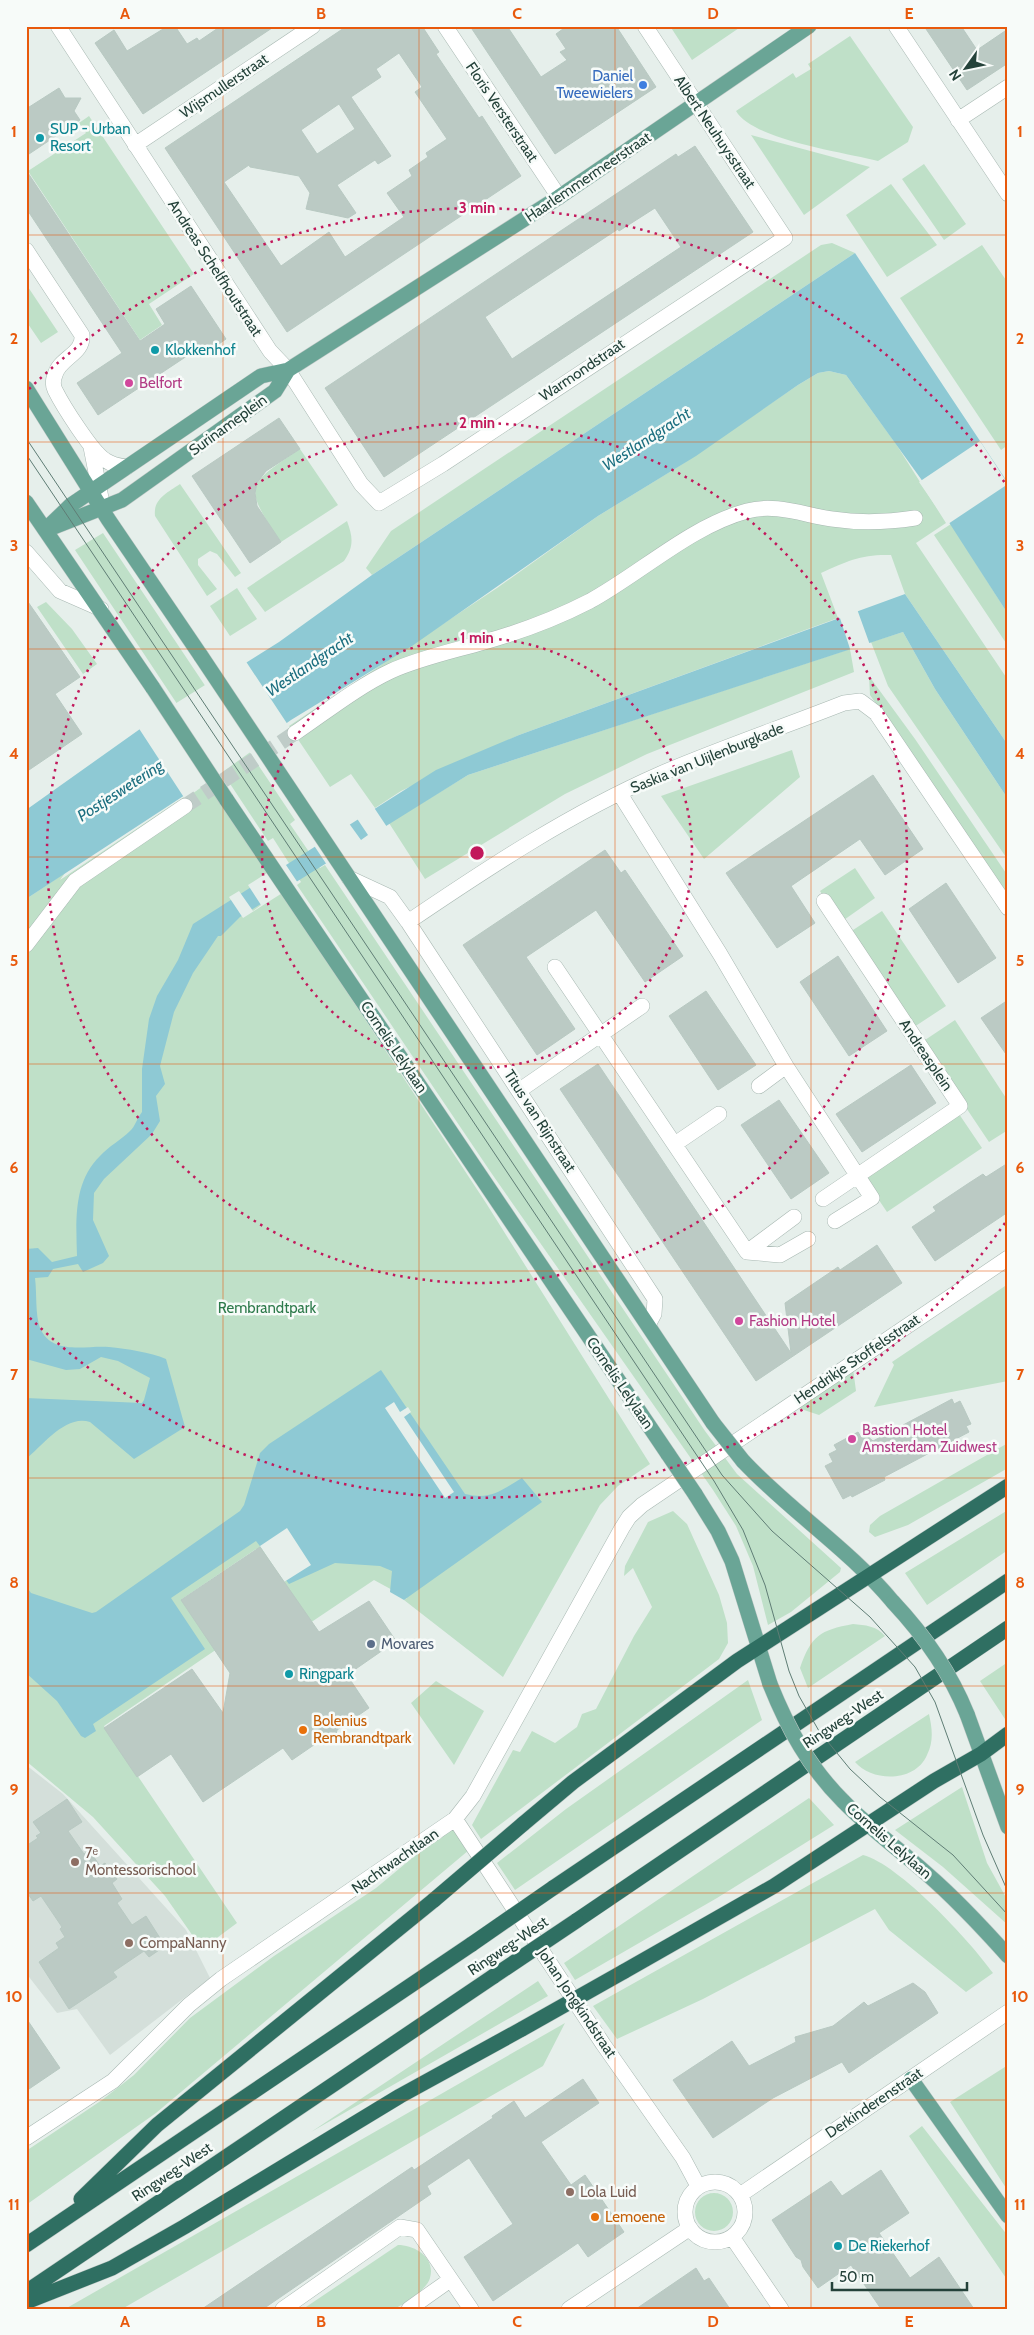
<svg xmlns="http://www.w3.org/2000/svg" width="1034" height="2335" viewBox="0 0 1034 2335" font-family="Cabin,sans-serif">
<rect width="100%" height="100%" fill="#e6efeb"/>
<path fill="#d4dfda" d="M26 1765 63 1794 186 1930 210 1978 110 2055 77 2009 57 2013 26 1973Z"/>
<path fill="#bfe0c8" d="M670 26H742L692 60Z
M850 36 913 127 908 142 878 161C844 152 753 140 736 111L793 73 796 78 811 69 808 64Z
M89 116 194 274 149 304 162 325 140 340 28 171 86 133 79 123Z
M751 135 870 167 804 215Z
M924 164 966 224 944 240 902 179Z
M891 184 937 245 887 277 846 215Z
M832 243 855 253 372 575 366 568 391 531 821 245Z
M982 245 1008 283V445L1001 450 900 298Z
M26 284 58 332 41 343 26 321Z
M829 371 846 375 896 444 946 523 916 543 1008 680V745L905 594 891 555C862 554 847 561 821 573L838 618 519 735 401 791 375 808 351 774 330 787 289 726 497 588 598 516 681 465 798 385 818 373Z
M300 449 338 505 281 542C244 487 244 486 300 449Z
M180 484 241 573 235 577 217 554 210 551 198 559V565L217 589 207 596 155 516C153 499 167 493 180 484Z
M347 521C353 537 354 547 344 561L265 612 247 588Z
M951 524 1008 614V646L934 535Z
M103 533 295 820 290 824 320 868 325 865 705 1431 737 1474 841 1568 840 1572 791 1612 768 1625 753 1566 736 1526 713 1490 492 1174 297 885 301 882 273 838 268 841 75 550Z
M237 588 257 619 230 636 210 606Z
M46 602 72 629 97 664 83 674 37 607Z
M903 632 935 689 1008 799V860L888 686 871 642Z
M850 649 854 672 647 754 565 794 425 879 389 823 468 775Z
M869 676 915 739 1008 876V897L870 695Z
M792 750 800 777 704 859 661 796Z
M208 781 486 1203 650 1464 618 1486 600 1505 503 1677 404 1600 407 1598 374 1580 307 1625 256 1549 182 1599 217 1649 104 1726 237 1923 202 1949 165 1896 93 1817 26 1761V899L65 873 60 880Z
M855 868 875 898 841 922 820 891Z
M882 911 946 1006 914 1027 850 932Z
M955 1020 1008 1101V1130L989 1142 922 1042Z
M959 1114 982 1148 887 1212 864 1178Z
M1008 1284V1381L874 1407 894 1365 892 1362Z
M852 1361 856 1391 819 1415 786 1404Z
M1008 1443V1468L908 1525 875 1537 869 1532 870 1525 880 1516Z
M1008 1510V1550L927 1605 905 1573Z
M673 1511 687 1524 719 1595 727 1623 728 1643 719 1659 481 1839 472 1825 513 1750 520 1752 532 1731 555 1743 577 1727 582 1714 596 1709 634 1636 652 1607 633 1568 624 1576 625 1566 648 1522Z
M853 1624C865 1625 877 1626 885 1636L808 1688 800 1668C811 1636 820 1630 853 1624Z
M1008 1662V1717L1005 1719 980 1681Z
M748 1680 762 1720 515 1890 497 1863 566 1809Z
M436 1681 484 1711 454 1765 411 1703Z
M929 1714C932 1728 934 1741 927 1755 915 1783 872 1782 855 1762Z
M962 1787 987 1863 1008 1901V1925L943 1867 895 1830Z
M809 1798 834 1825 717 1898 575 1980 564 1963Z
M453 1824 469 1850 156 2113 26 2205V2151L102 2100 134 2075 190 2018 274 1956 376 1888Z
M863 1855C899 1864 971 1942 993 1973L966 1992 889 1930 875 1909 703 1999 617 2039 593 2006Z
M538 1981 548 1996 311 2132Z
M565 2023 543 2066 122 2309H65Z
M1008 2065V2191L950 2102Z
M922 2126 1008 2236V2281L909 2136Z
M695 2212a19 19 0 1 1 38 0a19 19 0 1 1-38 0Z
M398 2245C414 2245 436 2257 430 2278 427 2289 406 2303 396 2308 387 2312 318 2309 303 2309Z"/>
<path fill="#8ec9d4" d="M855 253 1008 483V614L921 479 846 375 829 371 818 373 798 385 696 456 598 516 412 646 291 720 185 795 26 899V810L140 729 279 642 372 575Z
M905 594 1008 745V799L935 689 903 632 468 775 240 917 221 936H218L193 973 174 1012 160 1066 165 1084 156 1096 160 1121 152 1134 104 1179 94 1193 93 1220 109 1256 103 1263 83 1272 78 1264 53 1269 48 1277 35 1278C37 1293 35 1314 40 1328 52 1356 86 1345 109 1347 127 1349 150 1352 166 1359L185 1427 134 1459 90 1422C66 1414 43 1445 26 1459V1398L142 1403 144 1400 150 1378 118 1361 101 1357 80 1369 66 1370 26 1359V1249L38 1248 52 1262 77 1256C76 1221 73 1182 100 1156 109 1146 121 1140 130 1131 135 1127 137 1118 142 1112V1069L149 1019 157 996 178 960 193 924 436 770 519 735Z
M381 1370 465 1494C491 1500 500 1491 522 1478L542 1502 404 1600 390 1592 392 1571 380 1566 335 1563 289 1584 256 1541 171 1598 205 1649 93 1724 96 1731 85 1738 81 1736 57 1701 26 1673V1586L31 1593 92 1613 96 1612 240 1511 244 1505 260 1453 269 1444Z"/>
<path fill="#e6efeb" d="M980 441 1008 484 948 524 919 482Z
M857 609 870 645 851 652 839 615Z
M245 660 288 725 185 799 138 727Z
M373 806 387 827 327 865 313 844 348 822 361 840 368 835 356 817Z
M284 862 298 883 243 918 229 897 239 891 253 911 261 905 248 885Z
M394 1402 400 1412 408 1407 411 1412 404 1417 454 1492 445 1498 385 1408Z
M287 1528 311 1565 284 1582 260 1546Z"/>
<path fill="#bbcac4" stroke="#b8c9c2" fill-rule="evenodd" d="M168 26H175L187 44 197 38 199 41 221 26H275L143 114 95 43 114 30 127 51Z
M347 26H422L439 52 436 54 479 118 482 116 521 176 287 332 165 148ZM399 53 422 87 415 92 447 139 426 153 428 157 409 170 412 176 387 193 404 217 345 257 329 232 281 266 224 182 249 165 250 167 299 176 310 193 306 209 348 218 356 213 337 185 375 160 378 164 391 156 351 97 381 77 376 69ZM339 104 355 129 317 154 301 130Z
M470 26H507L541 77 567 60 560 52 566 49 556 34 567 26H616L656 87 555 154Z
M924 26H961L977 50 1008 29V63L967 90Z
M59 88 65 98H81L74 111 80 120 26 156V109Z
M695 146 753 232 384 477 325 388 676 154 678 157ZM655 208 681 247 512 359 485 317 618 229 619 231Z
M26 170 140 341 165 324 156 309 191 286 226 339 200 357 196 350 98 415 77 383 122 353 26 208Z
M279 418 300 449 266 471 257 483 255 493 257 506 281 542 250 563 192 476Z
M26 599 80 677 55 694 82 734 26 772Z
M873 775 923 849 885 875 860 839 791 886 815 923 777 948 726 873Z
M605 850 621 873 625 870 683 956 645 982 596 910 526 957 575 1029 537 1055 463 945Z
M946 883 996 958 958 983 909 909Z
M838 956 887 1031 849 1056 800 982Z
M706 991 756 1065 718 1090 669 1016Z
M1008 1000V1057L981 1018Z
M598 1064 791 1353 785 1303 838 1267 840 1270 877 1245 902 1283 756 1381 560 1089Z
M911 1065 936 1103 862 1152 836 1114Z
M779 1100 829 1173 791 1199 741 1125Z
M1008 1163V1212L935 1261 912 1227 936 1211 933 1207 969 1183 983 1174 986 1177Z
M952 1399 954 1404 960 1401 964 1409 971 1424 966 1426 969 1432 884 1477 885 1480 852 1497 851 1495 843 1499 825 1466 833 1462 829 1454 837 1450 834 1445 858 1432 861 1437 866 1435 873 1441Z
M260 1547 319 1632 369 1601 396 1641 347 1675 369 1708 337 1730 335 1739 324 1738 292 1760 283 1748 203 1802 171 1754 137 1777 104 1728 192 1669 223 1713 230 1673 181 1600Z
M67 1799 82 1822 68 1831 84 1854 89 1850 100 1866 105 1863 117 1879 112 1883 122 1899 117 1903 132 1925 146 1916 165 1946 149 1957 144 1951 113 1972 117 1977 69 2009 39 1962 59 1948 56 1943 65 1937 60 1929 62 1927 41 1896 33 1901 26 1891V1846L38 1838 36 1836 41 1833 33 1822Z
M913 1983 925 1992 938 2013 849 2073 842 2062 773 2098 713 2138 673 2080 732 2041 749 2066 796 2042 795 2037 833 2026 864 2002 868 2006Z
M26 2018 60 2068 26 2091Z
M583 2079 599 2103 541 2142 571 2185 585 2175 624 2232 588 2257 578 2243 493 2301 464 2257 513 2224 469 2158 427 2186 431 2194 263 2309H202L412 2167 414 2170 493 2118 492 2116 514 2101 525 2118Z
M881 2170 909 2213 879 2233 910 2278 939 2257 974 2309H881L851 2265 818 2288 803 2267 801 2260 796 2257 772 2220 831 2181 842 2196Z
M696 2268 704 2281 709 2278 730 2309H636Z"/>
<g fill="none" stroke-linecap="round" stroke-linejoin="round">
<path stroke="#bfccc8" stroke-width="15" stroke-dasharray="15 8" stroke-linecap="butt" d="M185 806 295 733"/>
<defs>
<path id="minor" d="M58 26 270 351 288 370 361 484 379 503 443 464 785 238 645 26
M445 26 559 197
M896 26 1008 194
M958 120 1008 87
M135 145 313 26
M26 250 82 335C84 354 59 358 55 375 53 380 53 386 55 390 63 406 92 452 105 460 112 465 119 466 127 467
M91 447 101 498
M26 552 60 591 101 609
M295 733C326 712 357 687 391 671 420 658 453 651 484 642 520 632 557 618 590 601 641 573 691 526 747 511 775 503 804 515 832 519 859 523 889 522 915 518
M620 794 720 954 786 1066 872 1198 835 1221
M349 878 390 897 408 922 655 1299 654 1314 648 1325
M408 922C489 867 571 813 660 774 721 748 783 727 844 703L860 701 876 713 1008 908
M26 945 75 881 185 806
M555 967 747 1252 780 1255 808 1239
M759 1086 786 1066
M520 1090 642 1006
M675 1144 719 1114
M823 1199 960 1106 824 901
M747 1252 794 1217
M455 1819 603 2044 683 2158 698 2186
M26 2138 113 2081 189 2005 221 1979 455 1819 473 1796 622 1528 629 1517 642 1505 1008 1258
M685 2212a30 30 0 1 1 60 0a30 30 0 1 1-60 0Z
M740 2195 1008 2012
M732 2237 781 2309
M283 2309 400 2227 417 2230 471 2309
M409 2309 450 2280
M569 2309 690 2228"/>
<path id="major" d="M26 388 108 519 201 656
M26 502 153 688
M51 528 122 500 275 391 288 370
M45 530 71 505 261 376 288 370 559 197 809 26
M275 767 713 1423
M226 799 668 1454
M743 1461C790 1511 849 1549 893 1602
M695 1494 718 1531 732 1561 770 1684
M967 1714 1008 1827
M843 1801C869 1828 899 1849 927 1874 956 1899 982 1927 1008 1956
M911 2079 1008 2216"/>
<path id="highway" d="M523 1824 573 1782 737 1661 1008 1486
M553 1888 1008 1581
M576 1921 1008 1628
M623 1972 774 1886 934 1781 981 1754 1008 1734
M81 2199 157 2125 434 1900
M26 2245 472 1944
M26 2292 494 1976
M26 2302 112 2268 184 2227 400 2096 522 2029"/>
</defs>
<use href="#minor" stroke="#a8b8b2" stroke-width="16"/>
<use href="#major" stroke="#c2cac8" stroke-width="16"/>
<use href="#highway" stroke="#c2cac8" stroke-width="16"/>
<use href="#minor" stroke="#fff" stroke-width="15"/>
<use href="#major" stroke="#6aa596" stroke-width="15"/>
<use href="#highway" stroke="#2f6f62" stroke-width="15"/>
<path stroke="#5f7d75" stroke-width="1" d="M26 438 722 1475 772 1531 870 1617 915 1667 935 1702 983 1835 1008 1892
M26 454 714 1481 743 1530 765 1585 789 1671 799 1696 819 1731 850 1769 880 1797 953 1855 1008 1915"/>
<defs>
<path id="major-bridge" d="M201 656 275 767
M153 688 226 799
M713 1423 743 1461
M668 1454 695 1494
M893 1602C924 1635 950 1672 967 1714
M770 1684C788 1729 809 1767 843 1801"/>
<path id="highway-bridge" d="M434 1900 523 1824
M472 1944 553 1888
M494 1976 576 1921
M522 2029 623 1972"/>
</defs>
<use href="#major-bridge" stroke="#c2cac8" stroke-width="16" stroke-linecap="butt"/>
<use href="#highway-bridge" stroke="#c2cac8" stroke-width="16" stroke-linecap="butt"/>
<use href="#major-bridge" stroke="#6aa596" stroke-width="15"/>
<use href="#highway-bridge" stroke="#2f6f62" stroke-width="15"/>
</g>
<path fill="none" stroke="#e8590c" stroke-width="1" stroke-opacity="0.55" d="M223 26V2309M419 26V2309M615 26V2309M811 26V2309M26 235H1008M26 442H1008M26 649H1008M26 857H1008M26 1064H1008M26 1271H1008M26 1478H1008M26 1686H1008M26 1893H1008M26 2100H1008"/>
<g fill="none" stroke="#c2185b" stroke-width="2.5" stroke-dasharray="2.5 5">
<circle cx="477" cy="853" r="215"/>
<circle cx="477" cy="853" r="430"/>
<path d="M1005 1223A645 645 0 0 1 29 1317M29 389A645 645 0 0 1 1005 483"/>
</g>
<circle fill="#3f7fe0" stroke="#f7fbf9" stroke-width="2" cx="643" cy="85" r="5"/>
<g fill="#0f9aa8" stroke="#f7fbf9" stroke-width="2">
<circle cx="40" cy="138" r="5"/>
<circle cx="155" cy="350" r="5"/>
<circle cx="289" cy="1674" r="5"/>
<circle cx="838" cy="2246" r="5"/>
</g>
<g fill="#d1479c" stroke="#f7fbf9" stroke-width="2">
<circle cx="129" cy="383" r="5"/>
<circle cx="739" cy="1321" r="5"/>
<circle cx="852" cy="1439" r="5"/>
</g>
<circle fill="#5c6f8a" stroke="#f7fbf9" stroke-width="2" cx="371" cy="1644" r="5"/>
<g fill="#e8710a" stroke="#f7fbf9" stroke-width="2">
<circle cx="303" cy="1730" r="5"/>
<circle cx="595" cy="2217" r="5"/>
</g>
<g fill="#8d6e63" stroke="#f7fbf9" stroke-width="2">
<circle cx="75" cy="1862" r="5"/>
<circle cx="129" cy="1943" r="5"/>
<circle cx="570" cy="2192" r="5"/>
</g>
<g text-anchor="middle" stroke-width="5" stroke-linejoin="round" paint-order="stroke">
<g font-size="15" fill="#366cbe" stroke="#f7fbf9" text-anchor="end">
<text x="633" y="81">Daniel<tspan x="633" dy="17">Tweewielers</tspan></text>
</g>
<g font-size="15" fill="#24423a" stroke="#f7fbf9">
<text transform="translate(224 86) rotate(-34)" y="5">Wijsmullerstraat</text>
<text transform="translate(502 112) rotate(56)" y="5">Floris Versterstraat</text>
<text transform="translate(715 132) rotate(56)" y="5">Albert Neuhuysstraat</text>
<text transform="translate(588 177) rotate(-34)" y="5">Haarlemmermeerstraat</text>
<text transform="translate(215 268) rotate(57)" y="5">Andreas Schelfhoutstraat</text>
<text transform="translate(582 370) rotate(-34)" y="5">Warmondstraat</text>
<text transform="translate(228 425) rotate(-36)" y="5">Surinameplein</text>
<text transform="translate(707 758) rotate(-22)" y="5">Saskia van Uijlenburgkade</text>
<text transform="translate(394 1047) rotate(56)" y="5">Cornelis Lelylaan</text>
<text transform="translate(926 1055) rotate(56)" y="5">Andreasplein</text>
<text transform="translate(540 1121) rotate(57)" y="5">Titus van Rijnstraat</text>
<text transform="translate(857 1359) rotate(-34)" y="5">Hendrikje Stoffelsstraat</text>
<text transform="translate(620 1383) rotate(56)" y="5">Cornelis Lelylaan</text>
<text transform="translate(843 1719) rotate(-34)" y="5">Ringweg-West</text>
<text transform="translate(889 1841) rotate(41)" y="5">Cornelis Lelylaan</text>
<text transform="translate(395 1861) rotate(-35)" y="5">Nachtwachtlaan</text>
<text transform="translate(508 1946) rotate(-34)" y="5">Ringweg-West</text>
<text transform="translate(577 2003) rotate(56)" y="5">Johan Jongkindstraat</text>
<text transform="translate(874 2103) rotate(-34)" y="5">Derkinderenstraat</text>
<text transform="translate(172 2172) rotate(-34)" y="5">Ringweg-West</text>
</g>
<g font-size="15" fill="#0d838f" stroke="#f7fbf9" text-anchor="start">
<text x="50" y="134">SUP - Urban<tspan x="50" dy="17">Resort</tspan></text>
<text x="165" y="355">Klokkenhof</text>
<text x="299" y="1679">Ringpark</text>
<text x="848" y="2251">De Riekerhof</text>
</g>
<g font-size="15" fill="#b23c85" stroke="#f7fbf9" text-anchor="start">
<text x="139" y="388">Belfort</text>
<text x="749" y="1326">Fashion Hotel</text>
<text x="862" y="1435">Bastion Hotel<tspan x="862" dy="17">Amsterdam Zuidwest</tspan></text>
</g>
<g font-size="15" fill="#2d7a4b" stroke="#f7fbf9">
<text x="267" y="1313">Rembrandtpark</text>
</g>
<g font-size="15" fill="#4e5e75" stroke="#f7fbf9" text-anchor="start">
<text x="381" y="1649">Movares</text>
</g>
<g font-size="15" fill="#c56008" stroke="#f7fbf9" text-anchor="start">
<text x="313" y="1726">Bolenius<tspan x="313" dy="17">Rembrandtpark</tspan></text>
<text x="605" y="2222">Lemoene</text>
</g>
<g font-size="15" fill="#785e54" stroke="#f7fbf9" text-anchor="start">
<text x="85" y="1858">7ᵉ<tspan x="85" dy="17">Montessorischool</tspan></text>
<text x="139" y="1948">CompaNanny</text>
<text x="580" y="2197">Lola Luid</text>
</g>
<g font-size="16" font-style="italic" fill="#1c6f80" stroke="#f7fbf9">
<text transform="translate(646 439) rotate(-33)" y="6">Westlandgracht</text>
<text transform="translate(309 664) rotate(-34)" y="6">Westlandgracht</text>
<text transform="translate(120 790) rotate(-33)" y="6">Postjeswetering</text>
</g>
</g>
<circle cx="477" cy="853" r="8" fill="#c2185b" stroke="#f7fbf9" stroke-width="2.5"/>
<g font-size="15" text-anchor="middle" font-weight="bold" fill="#c2185b" stroke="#f7fbf9" stroke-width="5" stroke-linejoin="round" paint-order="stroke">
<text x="477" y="213">3 min</text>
<text x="477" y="428">2 min</text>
<text x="477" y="643">1 min</text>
</g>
<rect width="1034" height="2335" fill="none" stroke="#f7fbf9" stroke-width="55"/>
<g transform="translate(966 68) rotate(237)" stroke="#f7fbf9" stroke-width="4" paint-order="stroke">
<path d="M0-4L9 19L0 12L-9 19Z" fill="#24423a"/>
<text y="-8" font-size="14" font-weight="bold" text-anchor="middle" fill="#24423a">N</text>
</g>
<path d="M832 2282v8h135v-8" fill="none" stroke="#24423a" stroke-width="2.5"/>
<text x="839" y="2282" font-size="15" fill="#24423a" stroke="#f7fbf9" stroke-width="4" paint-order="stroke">50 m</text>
<rect x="28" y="28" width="978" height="2280" fill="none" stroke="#e8590c" stroke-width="2"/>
<g font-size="16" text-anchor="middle" font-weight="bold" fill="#e8590c">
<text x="125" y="19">A</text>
<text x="321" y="19">B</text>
<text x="517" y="19">C</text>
<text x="713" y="19">D</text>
<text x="909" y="19">E</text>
<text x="14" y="137">1</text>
<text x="1020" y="137">1</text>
<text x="14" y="344">2</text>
<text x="1020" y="344">2</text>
<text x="14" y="551">3</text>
<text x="1020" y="551">3</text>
<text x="14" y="759">4</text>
<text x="1020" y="759">4</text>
<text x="14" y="966">5</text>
<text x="1020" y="966">5</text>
<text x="14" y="1173">6</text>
<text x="1020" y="1173">6</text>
<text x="14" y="1380">7</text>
<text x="1020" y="1380">7</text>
<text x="14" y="1588">8</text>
<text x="1020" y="1588">8</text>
<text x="14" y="1795">9</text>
<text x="1020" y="1795">9</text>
<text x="14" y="2002">10</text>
<text x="1020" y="2002">10</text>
<text x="14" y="2210">11</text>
<text x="1020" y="2210">11</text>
<text x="125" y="2327">A</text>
<text x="321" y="2327">B</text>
<text x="517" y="2327">C</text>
<text x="713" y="2327">D</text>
<text x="909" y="2327">E</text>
</g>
</svg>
